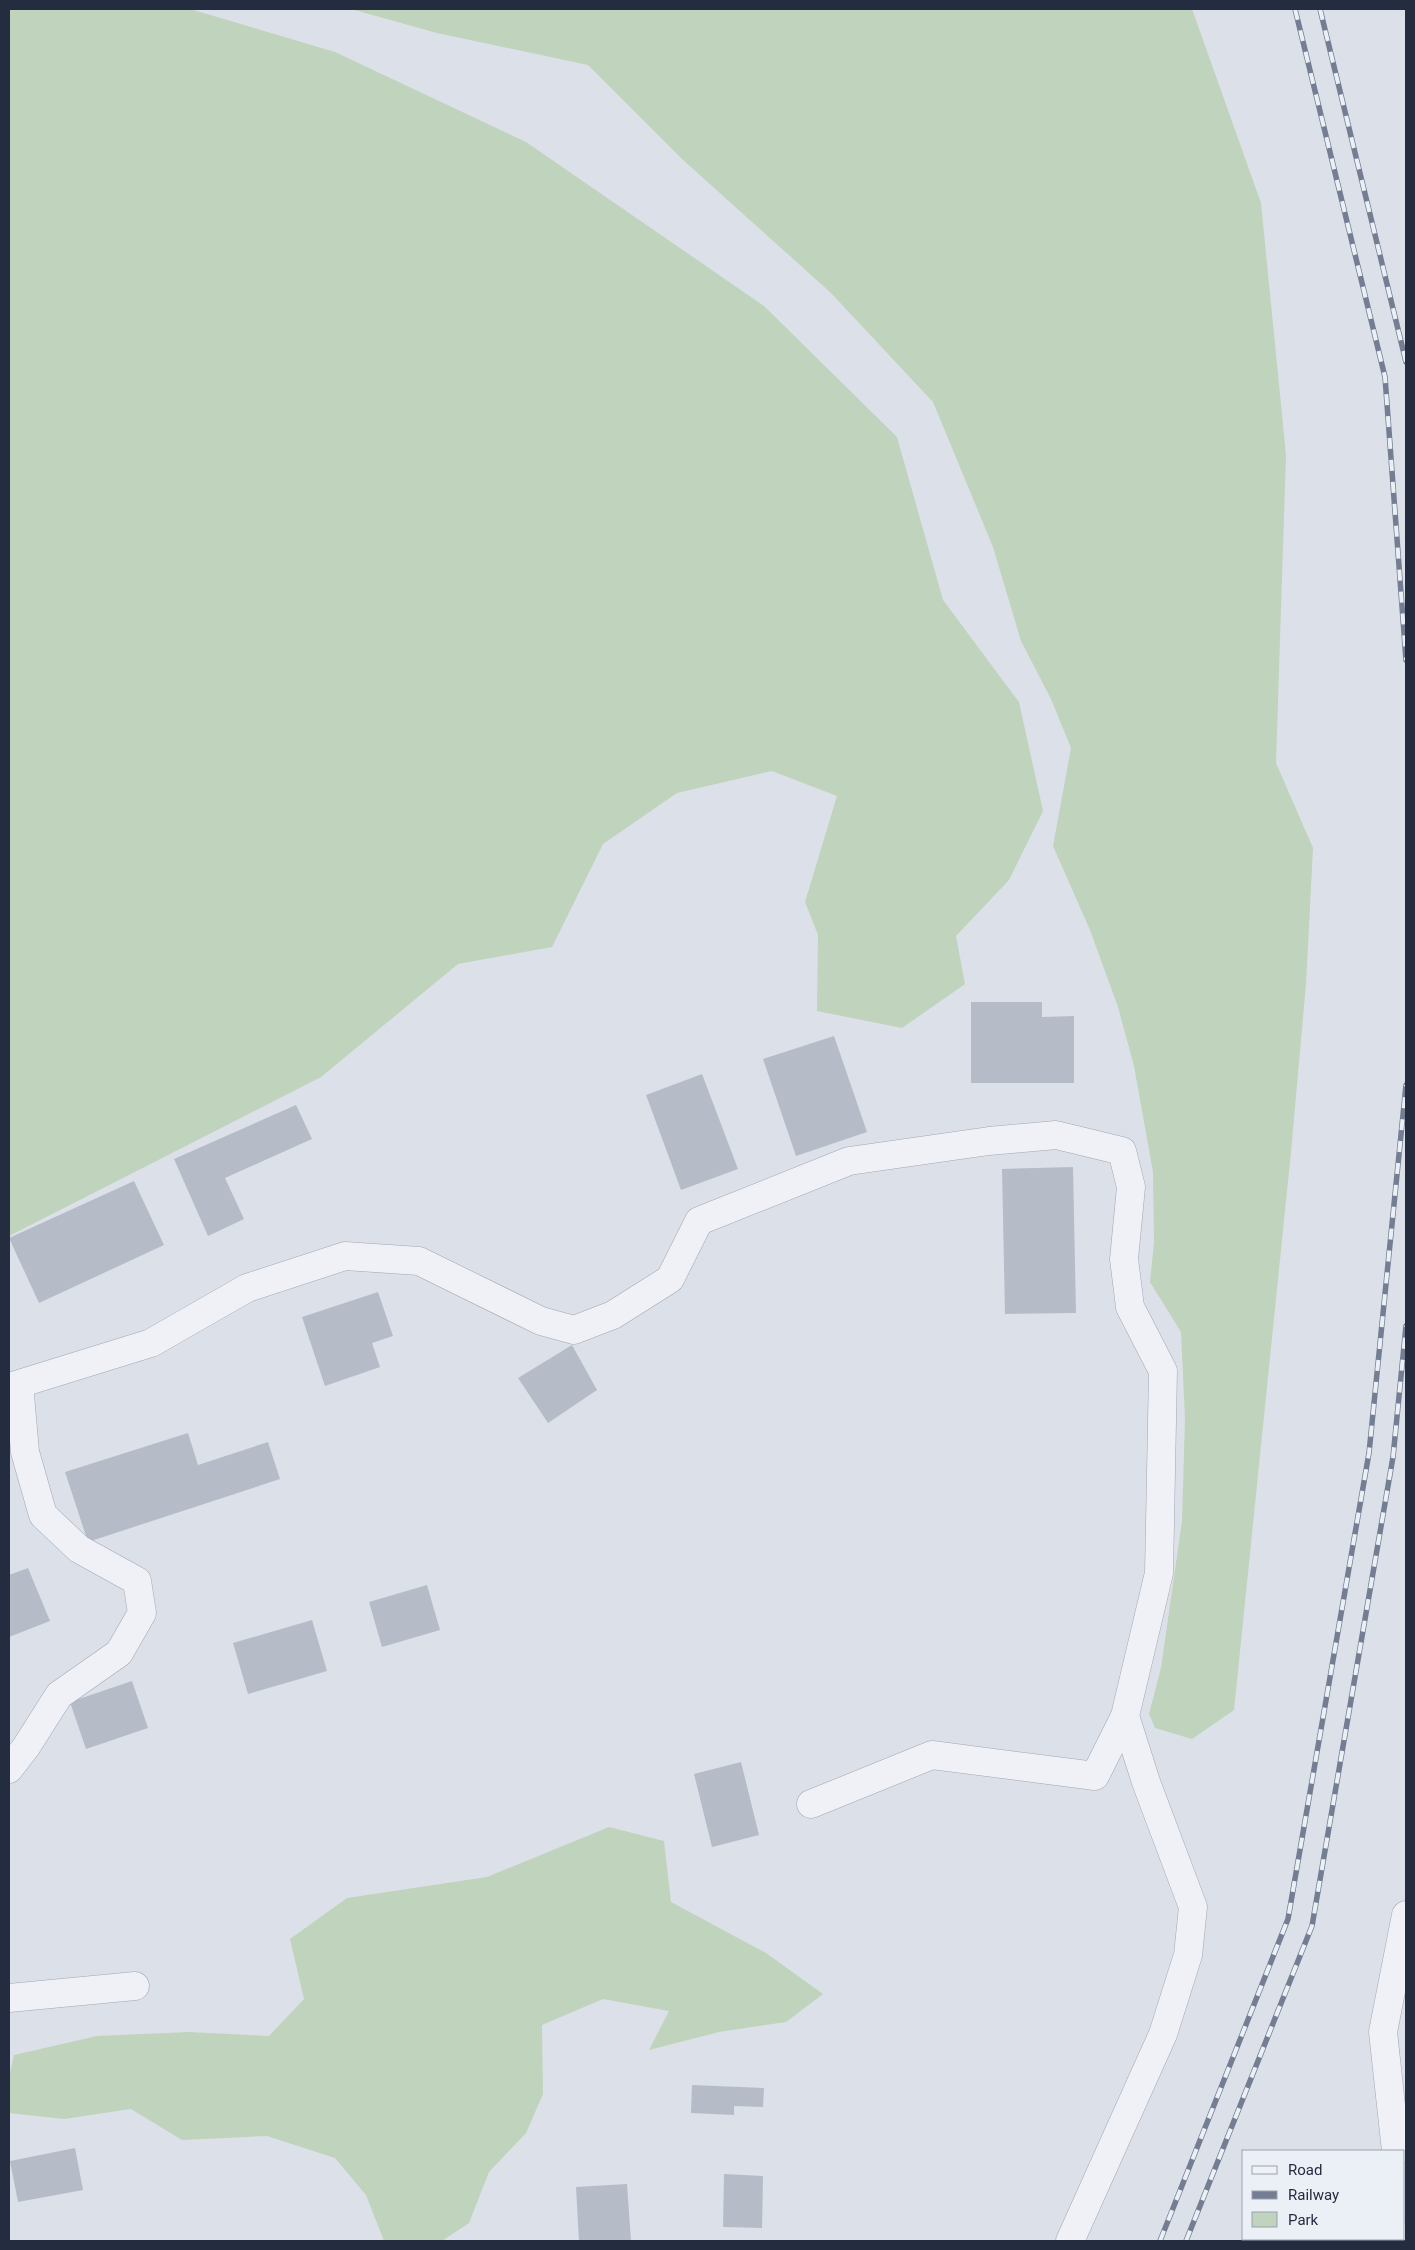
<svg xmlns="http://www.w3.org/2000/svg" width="1415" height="2250" viewBox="0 0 1415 2250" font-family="Roboto,sans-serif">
<rect width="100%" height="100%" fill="#dce0e8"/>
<path fill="#c0d3bc" d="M9 9H190L335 52 526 142 764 306 897 437 943 600 1019 702 1043 811 1009 880 956 936 965 984 902 1028 817 1011 818 935 805 902 837 796 772 771 677 793 603 844 552 947 458 964 321 1077 9 1236Z
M351 9H1192L1261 203 1286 455 1276 763 1313 848 1306 984 1291 1152 1234 1710 1192 1739 1155 1728 1149 1714 1161 1668 1182 1521 1185 1419 1181 1332 1150 1282 1154 1242 1153 1172 1134 1066 1118 1007 1090 930 1053 846 1071 748 1051 699 1021 641 993 547 933 402 830 292 682 159 588 65 437 33Z
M609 1827 664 1841 671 1902 766 1953 823 1994 786 2022 719 2032 649 2050 669 2011 603 1999 542 2025 543 2094 526 2133 489 2172 469 2223 442 2241H384L366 2195 335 2158 267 2136 182 2140 131 2109 64 2119 9 2113V2077L14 2055 97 2036 189 2032 269 2036 304 1999 290 1939 347 1898 487 1877Z"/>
<path fill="#b6bbc8" d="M971 1002H1042V1017L1074 1016V1083H971Z
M834 1036 867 1132 796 1156 763 1059Z
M702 1074 738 1169 681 1190 646 1095Z
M296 1105 312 1139 225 1178 244 1219 208 1236 174 1159Z
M1073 1167 1076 1313 1005 1314 1002 1169Z
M134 1181 164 1245 39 1303 9 1238Z
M378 1292 393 1336 372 1343 380 1367 325 1386 302 1317Z
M572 1345 597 1390 548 1423 518 1378Z
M188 1433 198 1465 268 1442 280 1479 88 1542 65 1472Z
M28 1568 50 1621 9 1637V1575Z
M427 1585 440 1630 382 1647 369 1602Z
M312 1620 327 1671 248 1694 233 1643Z
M132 1681 148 1728 86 1749 70 1702Z
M741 1762 759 1835 712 1847 694 1774Z
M692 2085 764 2088 763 2107 734 2106V2115L691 2113Z
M75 2148 83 2190 18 2202 10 2161Z
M724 2174 763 2176 762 2228 723 2227Z
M627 2184 631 2241H579L576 2187Z"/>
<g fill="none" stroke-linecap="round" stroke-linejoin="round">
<defs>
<path id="minor" d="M9 1387 151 1343 247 1288 345 1256 419 1261 541 1321 574 1330 613 1315 670 1279 699 1221 849 1161 989 1141 1056 1135 1122 1151 1131 1187 1124 1259 1130 1307 1163 1371 1159 1573 1125 1716 1146 1782 1193 1907 1188 1955 1163 2034 1070 2241
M9 1769 26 1747 59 1695 119 1653 142 1613 137 1581 79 1549 43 1515 25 1452 19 1384
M811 1804 932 1755 1095 1776 1125 1716
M9 1998 135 1986
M1396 2151 1383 2032 1406 1915
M1404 2241 1406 2238"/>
</defs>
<use href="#minor" stroke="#a1a6b2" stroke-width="29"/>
<use href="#minor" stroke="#eff1f6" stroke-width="28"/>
<defs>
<path id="rail" d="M1295 9 1385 377 1406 660
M1320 9 1406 362
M1160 2241 1288 1919 1369 1453 1406 1085
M1186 2241 1312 1926 1393 1457 1406 1326"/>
</defs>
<use href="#rail" stroke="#747e93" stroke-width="5.5"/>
<use href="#rail" stroke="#ebeff6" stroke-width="4" stroke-dasharray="11" stroke-linecap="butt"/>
</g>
<rect width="1415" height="2250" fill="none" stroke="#242c40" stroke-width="20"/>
<rect x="1242" y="2150" width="162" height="90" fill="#ebeff6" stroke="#9ba1ad"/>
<rect x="1252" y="2166" width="25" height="8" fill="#eff1f6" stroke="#9ba1ad"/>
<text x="1288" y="2175" font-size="15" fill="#242c40">Road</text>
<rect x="1252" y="2191" width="25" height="8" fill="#747e93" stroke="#9ba1ad"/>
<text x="1288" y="2200" font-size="15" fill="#242c40">Railway</text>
<rect x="1252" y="2212" width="25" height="15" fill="#c0d3bc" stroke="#9ba1ad"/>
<text x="1288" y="2225" font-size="15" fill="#242c40">Park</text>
</svg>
